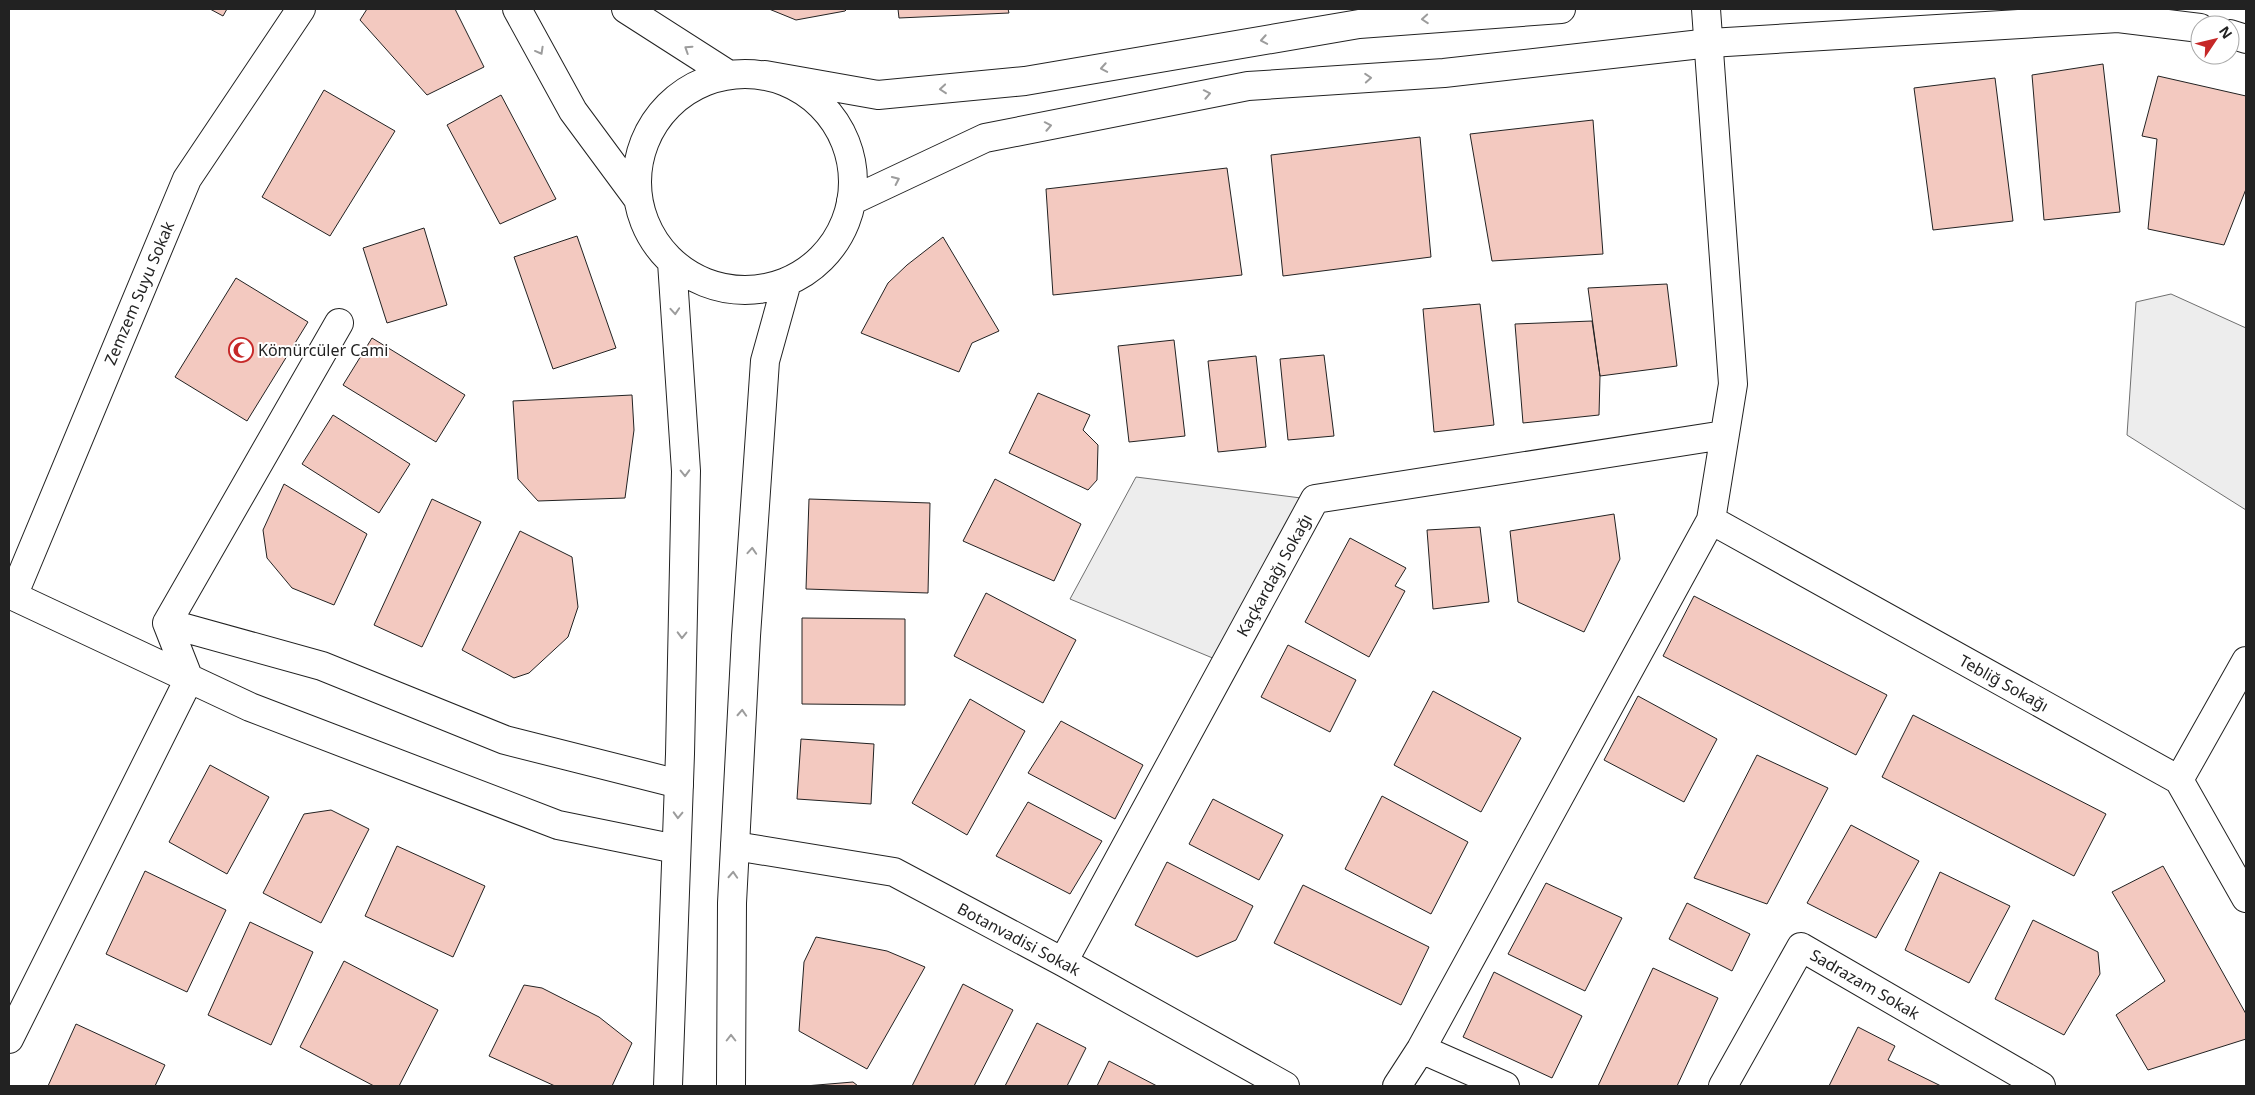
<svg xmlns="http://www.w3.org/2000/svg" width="2255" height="1095" viewBox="0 0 2255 1095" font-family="'Noto Sans',sans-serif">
<rect width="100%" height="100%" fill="#fff"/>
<path fill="#ededed" stroke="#6f6f6f" d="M2171 294 2246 328V510L2127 435 2136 302Z
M1136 477 1301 498 1215 659 1070 599Z"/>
<path fill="#f3c9c0" stroke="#222" d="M210 9H227L223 16Z
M367 9H455L484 67 427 95 360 20Z
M769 9H847L845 11 796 20Z
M898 9H1008L1009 13 899 18Z
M2103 64 2120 212 2044 220 2032 75Z
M2158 76 2246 96V189L2224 245 2148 229 2157 139 2142 136Z
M1995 78 2013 221 1933 230 1914 88Z
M324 90 395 131 330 236 262 197Z
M501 95 556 199 500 224 447 125Z
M1593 120 1603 254 1492 261 1470 134Z
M1420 137 1431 257 1283 276 1271 155Z
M1227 168 1242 275 1053 295 1046 189Z
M424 228 447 305 387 323 363 248Z
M577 236 616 348 553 369 514 257Z
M943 237 999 331 972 343 959 372 861 333 888 283 907 265Z
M236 278 308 322 247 421 175 377Z
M1667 284 1677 366 1600 376 1588 288Z
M1480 304 1494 425 1434 432 1423 309Z
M1592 321 1600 376 1599 415 1523 423 1515 324Z
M372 338 465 395 436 442 343 385Z
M1174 340 1185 436 1129 442 1118 346Z
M1324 355 1334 436 1288 440 1280 359Z
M1256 356 1266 447 1218 452 1208 361Z
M1038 393 1090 415 1083 430 1098 445 1097 480 1088 490 1009 453Z
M632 395 634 430 625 498 538 501 518 479 513 401Z
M333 415 410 464 379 513 302 464Z
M995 479 1081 524 1054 581 963 541Z
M284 484 367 534 334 605 292 588 267 558 263 530Z
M432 499 481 522 422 647 374 625Z
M809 499 930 503 928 593 806 589Z
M1614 514 1620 559 1584 632 1518 602 1510 531Z
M1480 527 1489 602 1433 609 1427 530Z
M520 531 572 557 578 607 568 637 529 673 514 678 462 650Z
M1350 538 1406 568 1395 586 1405 591 1369 657 1305 622Z
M986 593 1076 640 1043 703 954 656Z
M1694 596 1887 695 1856 755 1663 656Z
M802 618 905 619V705L802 704Z
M1288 645 1356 680 1330 732 1261 697Z
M1433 691 1521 738 1481 812 1394 765Z
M1638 696 1717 739 1684 802 1604 760Z
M970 699 1025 731 967 835 912 803Z
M1913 715 2106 814 2074 876 1882 777Z
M1061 721 1143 765 1115 819 1028 773Z
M801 739 874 744 871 804 797 799Z
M1757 755 1828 788 1767 904 1694 878Z
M210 765 269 797 227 874 169 842Z
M1382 796 1468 842 1431 914 1345 869Z
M1213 799 1283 835 1259 880 1189 844Z
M1028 802 1102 841 1070 894 996 856Z
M331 810 369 829 321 923 263 893 304 814Z
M1851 825 1919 861 1876 938 1807 903Z
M397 846 485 886 453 957 365 916Z
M1167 862 1253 906 1236 940 1197 957 1135 925Z
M2163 866 2246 1014V1039L2148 1070 2116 1015 2165 981 2112 892Z
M145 871 226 910 187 992 106 954Z
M1940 872 2010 906 1969 983 1905 950Z
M1546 883 1622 918 1585 991 1508 954Z
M1303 885 1429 947 1401 1005 1274 943Z
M1687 903 1750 934 1732 971 1669 939Z
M2033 920 2098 952 2100 974 2064 1035 1995 999Z
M250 922 313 952 271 1045 208 1015Z
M816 937 887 951 925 967 867 1069 799 1031 804 962Z
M344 961 438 1010 399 1086H374L300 1047Z
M1653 968 1718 998 1677 1086H1598Z
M1494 972 1582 1016 1552 1078 1463 1037Z
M963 984 1013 1010 974 1086H912Z
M524 985 542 988 599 1017 632 1043 612 1086H555L489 1056Z
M1037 1023 1086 1048 1067 1086H1005Z
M76 1024 165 1065 155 1086H48Z
M1858 1027 1895 1046 1888 1060 1941 1086H1829Z
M1109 1061 1157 1086H1097Z
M853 1082 858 1086H805Z"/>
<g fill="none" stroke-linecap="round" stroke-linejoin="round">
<defs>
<path id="minor" d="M1711 520 2179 780 2246 898
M9 594 250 707 558 825 676 849
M13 596 187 179 301 9
M167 623 322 666 505 740 679 784
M167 623 339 323
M2179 780 2246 661
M735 846 894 872 1063 962 1285 1086
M1063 962 1315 499 1724 435
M9 1039 189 679 167 623
M1421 1049 1505 1086
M1397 1086 1421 1049 1711 520 1733 384 1706 9
M1723 1086 1801 947 2041 1086"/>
<path id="secondary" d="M517 9 573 111 638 199
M626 9 729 75
M2230 34 2246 39
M637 182a108 108 0 1 1 216 0a108 108 0 1 1-216 0Z
M765 75 878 95 1025 81 1359 24 1561 9
M851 201 985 138 1248 86 1444 73 1710 43 2118 18 2200 28
M668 1086 680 754 686 471 672 262
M731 1086 732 903 746 636 765 361 787 282"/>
</defs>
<use href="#minor" stroke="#222" stroke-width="30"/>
<use href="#secondary" stroke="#222" stroke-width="30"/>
<use href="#minor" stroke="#fff" stroke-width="28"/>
<use href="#secondary" stroke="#fff" stroke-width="28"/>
</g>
<defs><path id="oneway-chevron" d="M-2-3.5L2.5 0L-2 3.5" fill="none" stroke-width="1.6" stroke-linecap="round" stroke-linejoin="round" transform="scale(1.25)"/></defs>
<g stroke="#9c9c9c">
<use href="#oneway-chevron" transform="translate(1425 19) rotate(176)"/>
<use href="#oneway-chevron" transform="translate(1264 40) rotate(170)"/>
<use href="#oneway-chevron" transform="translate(688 49) rotate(-147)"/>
<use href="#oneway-chevron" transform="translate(540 51) rotate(61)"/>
<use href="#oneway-chevron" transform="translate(1104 68) rotate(170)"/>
<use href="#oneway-chevron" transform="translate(1368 78) rotate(-4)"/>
<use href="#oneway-chevron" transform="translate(943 89) rotate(175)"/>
<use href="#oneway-chevron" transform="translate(1207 94) rotate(-11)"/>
<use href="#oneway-chevron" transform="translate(1048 126) rotate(-11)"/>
<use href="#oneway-chevron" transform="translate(896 180) rotate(-25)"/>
<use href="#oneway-chevron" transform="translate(675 311) rotate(86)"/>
<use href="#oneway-chevron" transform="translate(685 473) rotate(89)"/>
<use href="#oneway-chevron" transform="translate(752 551) rotate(-86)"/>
<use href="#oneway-chevron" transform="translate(682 635) rotate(91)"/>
<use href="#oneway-chevron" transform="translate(742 713) rotate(-87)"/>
<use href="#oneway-chevron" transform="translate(678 815) rotate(92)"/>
<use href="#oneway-chevron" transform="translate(733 875) rotate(-87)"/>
<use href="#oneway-chevron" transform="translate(731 1038) rotate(-90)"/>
</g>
<defs>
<symbol id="mosque-ring" viewBox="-11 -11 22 22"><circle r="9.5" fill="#fff" stroke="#c62828" stroke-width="1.5"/><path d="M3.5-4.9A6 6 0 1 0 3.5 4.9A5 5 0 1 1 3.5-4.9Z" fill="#c62828"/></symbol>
</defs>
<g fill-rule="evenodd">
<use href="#mosque-ring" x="227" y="336" width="28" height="28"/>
</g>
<g text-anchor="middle" stroke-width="4" stroke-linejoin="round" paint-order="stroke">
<g font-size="16" fill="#222" stroke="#fff">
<text transform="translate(139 293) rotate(-67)" y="6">Zemzem Suyu Sokak</text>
<text transform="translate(1274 575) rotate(-61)" y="6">Kaçkardağı Sokağı</text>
<text transform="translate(2004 683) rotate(29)" y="6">Tebliğ Sokağı</text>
<text transform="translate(1019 939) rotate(28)" y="6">Botanvadisi Sokak</text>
<text transform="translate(1865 984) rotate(30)" y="6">Sadrazam Sokak</text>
</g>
<g font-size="16" fill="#222" stroke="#fff" text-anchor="start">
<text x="258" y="356">Kömürcüler Cami</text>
</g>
</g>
<rect width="2255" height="1095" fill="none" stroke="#222222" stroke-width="20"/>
<g transform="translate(2215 40) rotate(55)"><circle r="24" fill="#ffffff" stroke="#a7a7a7"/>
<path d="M0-4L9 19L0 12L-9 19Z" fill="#c62828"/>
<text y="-8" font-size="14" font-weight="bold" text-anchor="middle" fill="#222222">N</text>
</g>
</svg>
